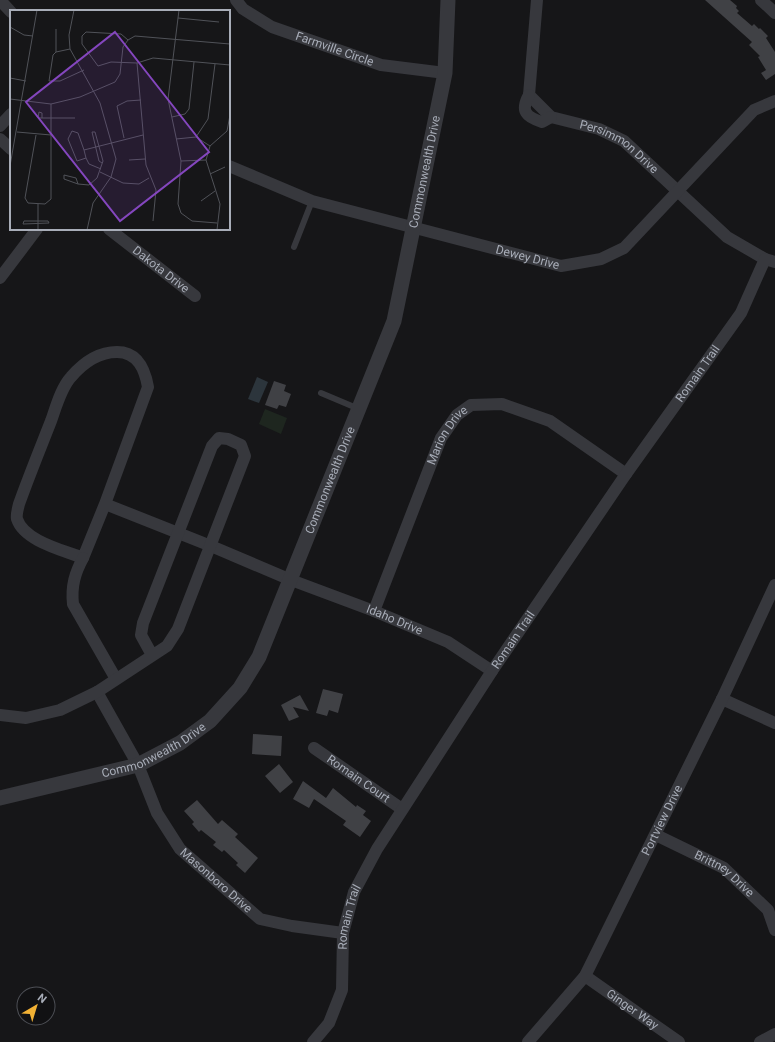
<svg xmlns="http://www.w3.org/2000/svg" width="775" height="1042" viewBox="0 0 775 1042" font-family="Roboto,sans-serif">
<rect width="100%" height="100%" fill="#161618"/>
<path fill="#1e261f" d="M265 409 287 418 281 434 259 424Z"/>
<path fill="#2c353c" d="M257 377 268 382 259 403 248 399Z"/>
<path fill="#404145" d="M705 0H730L737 6 736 8 739 11 737 13 752 26 754 24 759 29 760 28 768 36 766 38 775 52V74L766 80 761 73 766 70 758 57 760 56 749 45 752 42Z
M274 381 286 385 284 391 291 394 286 407 279 405 277 409 265 405Z
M323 689 343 694 338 713 329 710 327 716 316 713Z
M300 695 309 711 293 707 299 717 289 721 281 705Z
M253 734 282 736 281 756 252 754Z
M279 764 293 782 280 793 265 776Z
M303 781 326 798 333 788 356 807 357 805 366 811 363 815 371 821 360 837 343 825 346 821 314 799 309 808 293 799Z
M197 800 218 824 222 820 238 834 235 837 258 858 245 873 236 865 238 863 224 850 222 852 213 845 216 842 201 830 199 832 192 824 194 822 184 811Z"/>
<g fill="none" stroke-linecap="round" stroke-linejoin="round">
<path stroke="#37383d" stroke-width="6" d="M294 247 312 201
M321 393 359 409"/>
<g stroke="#37383d" stroke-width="12">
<path d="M0 0 11 12"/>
<path id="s1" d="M236 0 243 9 272 27 381 65 445 73"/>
<path id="s2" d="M537 0 529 95 551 117 599 129 624 141 727 237 765 259 775 262"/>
<path d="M761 0 775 13"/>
<path d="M529 95C520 111 526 117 542 122L551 117"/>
<path d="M0 126 11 114"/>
<path d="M0 139 11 149"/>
<path id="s3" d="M229 166 312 201 561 266 601 259 624 248 754 110 775 101"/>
<path id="s4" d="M109 229 195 296"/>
<path d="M0 278 37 229"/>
<path id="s5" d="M105 504 148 387C145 370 138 352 117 352 99 352 83 363 71 377 61 388 56 407 51 421 40 449 29 476 19 504 18 508 16 515 17 519 24 541 63 550 83 558L105 504 211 546 291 580 374 611 448 642 492 671"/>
<path d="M83 558C75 573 71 586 73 604L116 679"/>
<path id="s6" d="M374 611 441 438 457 415 471 405 502 404 550 421 626 474"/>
<path id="s7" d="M97 692 138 765 157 813 180 849 260 919 292 926 343 933"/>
<path d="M722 699 775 723"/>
<path d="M0 715 26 718 60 710 97 692 167 646 178 629 245 456 241 445 228 439 219 438 212 446 143 623 141 635 152 655"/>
<path id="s8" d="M314 748 402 809"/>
<path id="s9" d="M656 835 724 868 768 910 775 930"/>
<path id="s10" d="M585 976 679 1042"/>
<path id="s11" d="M313 1042 329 1023 342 990 343 933 354 892 377 849 492 671 626 474 741 313 765 259"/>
<path id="s12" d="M528 1042 585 976 722 699 775 585"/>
<path d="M760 1042 775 1034"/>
</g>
<path stroke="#37383d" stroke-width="15" id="s13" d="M0 798 138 765 180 743 210 721 240 688 259 657 394 321 445 73 448 0"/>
</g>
<g text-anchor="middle" stroke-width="3" stroke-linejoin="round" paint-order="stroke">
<g font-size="12" fill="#a8adb8" stroke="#111113">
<text dy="4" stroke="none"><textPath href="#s1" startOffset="112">Farmville Circle</textPath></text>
<text dy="4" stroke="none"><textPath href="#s2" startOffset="202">Persimmon Drive</textPath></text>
<text dy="4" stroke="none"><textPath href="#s13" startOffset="822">Commonwealth Drive</textPath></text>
<text dy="4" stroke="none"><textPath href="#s3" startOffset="313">Dewey Drive</textPath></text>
<text dy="4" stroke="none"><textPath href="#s4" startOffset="66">Dakota Drive</textPath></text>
<text dy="4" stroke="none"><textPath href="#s11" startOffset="782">Romain Trail</textPath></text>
<text dy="4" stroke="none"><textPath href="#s6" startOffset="191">Marion Drive</textPath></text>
<text dy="4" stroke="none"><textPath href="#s13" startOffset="498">Commonwealth Drive</textPath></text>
<text dy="4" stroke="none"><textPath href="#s5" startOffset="832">Idaho Drive</textPath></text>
<text dy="4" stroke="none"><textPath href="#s11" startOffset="458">Romain Trail</textPath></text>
<text dy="4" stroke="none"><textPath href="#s13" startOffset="162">Commonwealth Drive</textPath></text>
<text dy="4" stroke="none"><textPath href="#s8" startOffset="54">Romain Court</textPath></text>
<text dy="4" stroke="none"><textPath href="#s12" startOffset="261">Portview Drive</textPath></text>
<text dy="4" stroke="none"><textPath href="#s9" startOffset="79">Brittney Drive</textPath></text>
<text dy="4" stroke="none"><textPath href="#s7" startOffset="226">Masonboro Drive</textPath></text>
<text dy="4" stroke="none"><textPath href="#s11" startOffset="134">Romain Trail</textPath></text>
<text dy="4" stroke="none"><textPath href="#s10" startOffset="58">Ginger Way</textPath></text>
</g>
</g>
<g transform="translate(10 10)">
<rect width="220" height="220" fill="#161618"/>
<path fill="none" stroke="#505258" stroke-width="1" d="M64 0 59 25 60 39 90 93 106 149 101 167 83 193 77 220M169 0 158 89 171 151 168 194 171 203 182 211 207 213M168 8 209 12M0 17 14 25 23 26M118 30 111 24 76 22 72 26V34L88 56 101 52 127 53 143 48 220 55M60 39 46 42 43 45 39 71H50L74 60M46 42V19M127 53 136 155 146 180 143 211M0 68 16 71M0 89 41 94 70 87 105 72 110 64 113 37 118 30 125 26 220 34M162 107 175 104 179 99 184 52M32 108V103L29 102 28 108H65M7 122 41 125M26 125 15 188 18 193 35 194 41 189V94M186 127 198 109 205 54M114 128 107 96 117 91 131 90M166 129 186 127 200 136M74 140 68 123 62 121 58 129 67 151 76 148 74 140 133 125M76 148 79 154 91 159M119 150 135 149M171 151 196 150M0 156 27 0M90 162 113 173 129 174 139 168M200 164 215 157M68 174 66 168 54 165V169L68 174 79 175 87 168 93 151 85 122H82L89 151 92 153M191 191 205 181M28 194V220M14 211H38L39 213 13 214ZM207 220 210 194 196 150 200 136 217 121 220 105"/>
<path fill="#8446be" fill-opacity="0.15" stroke="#8446be" stroke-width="2" d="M105 22 199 142 110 211 16 92Z"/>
<rect width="220" height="220" fill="none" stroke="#a8adb8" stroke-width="2"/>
</g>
<g transform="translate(36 1006) rotate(38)"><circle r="19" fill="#111113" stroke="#4d4f55"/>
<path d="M0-3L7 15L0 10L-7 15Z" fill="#f2b134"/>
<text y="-6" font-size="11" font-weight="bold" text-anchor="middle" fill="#a8adb8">N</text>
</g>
</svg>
